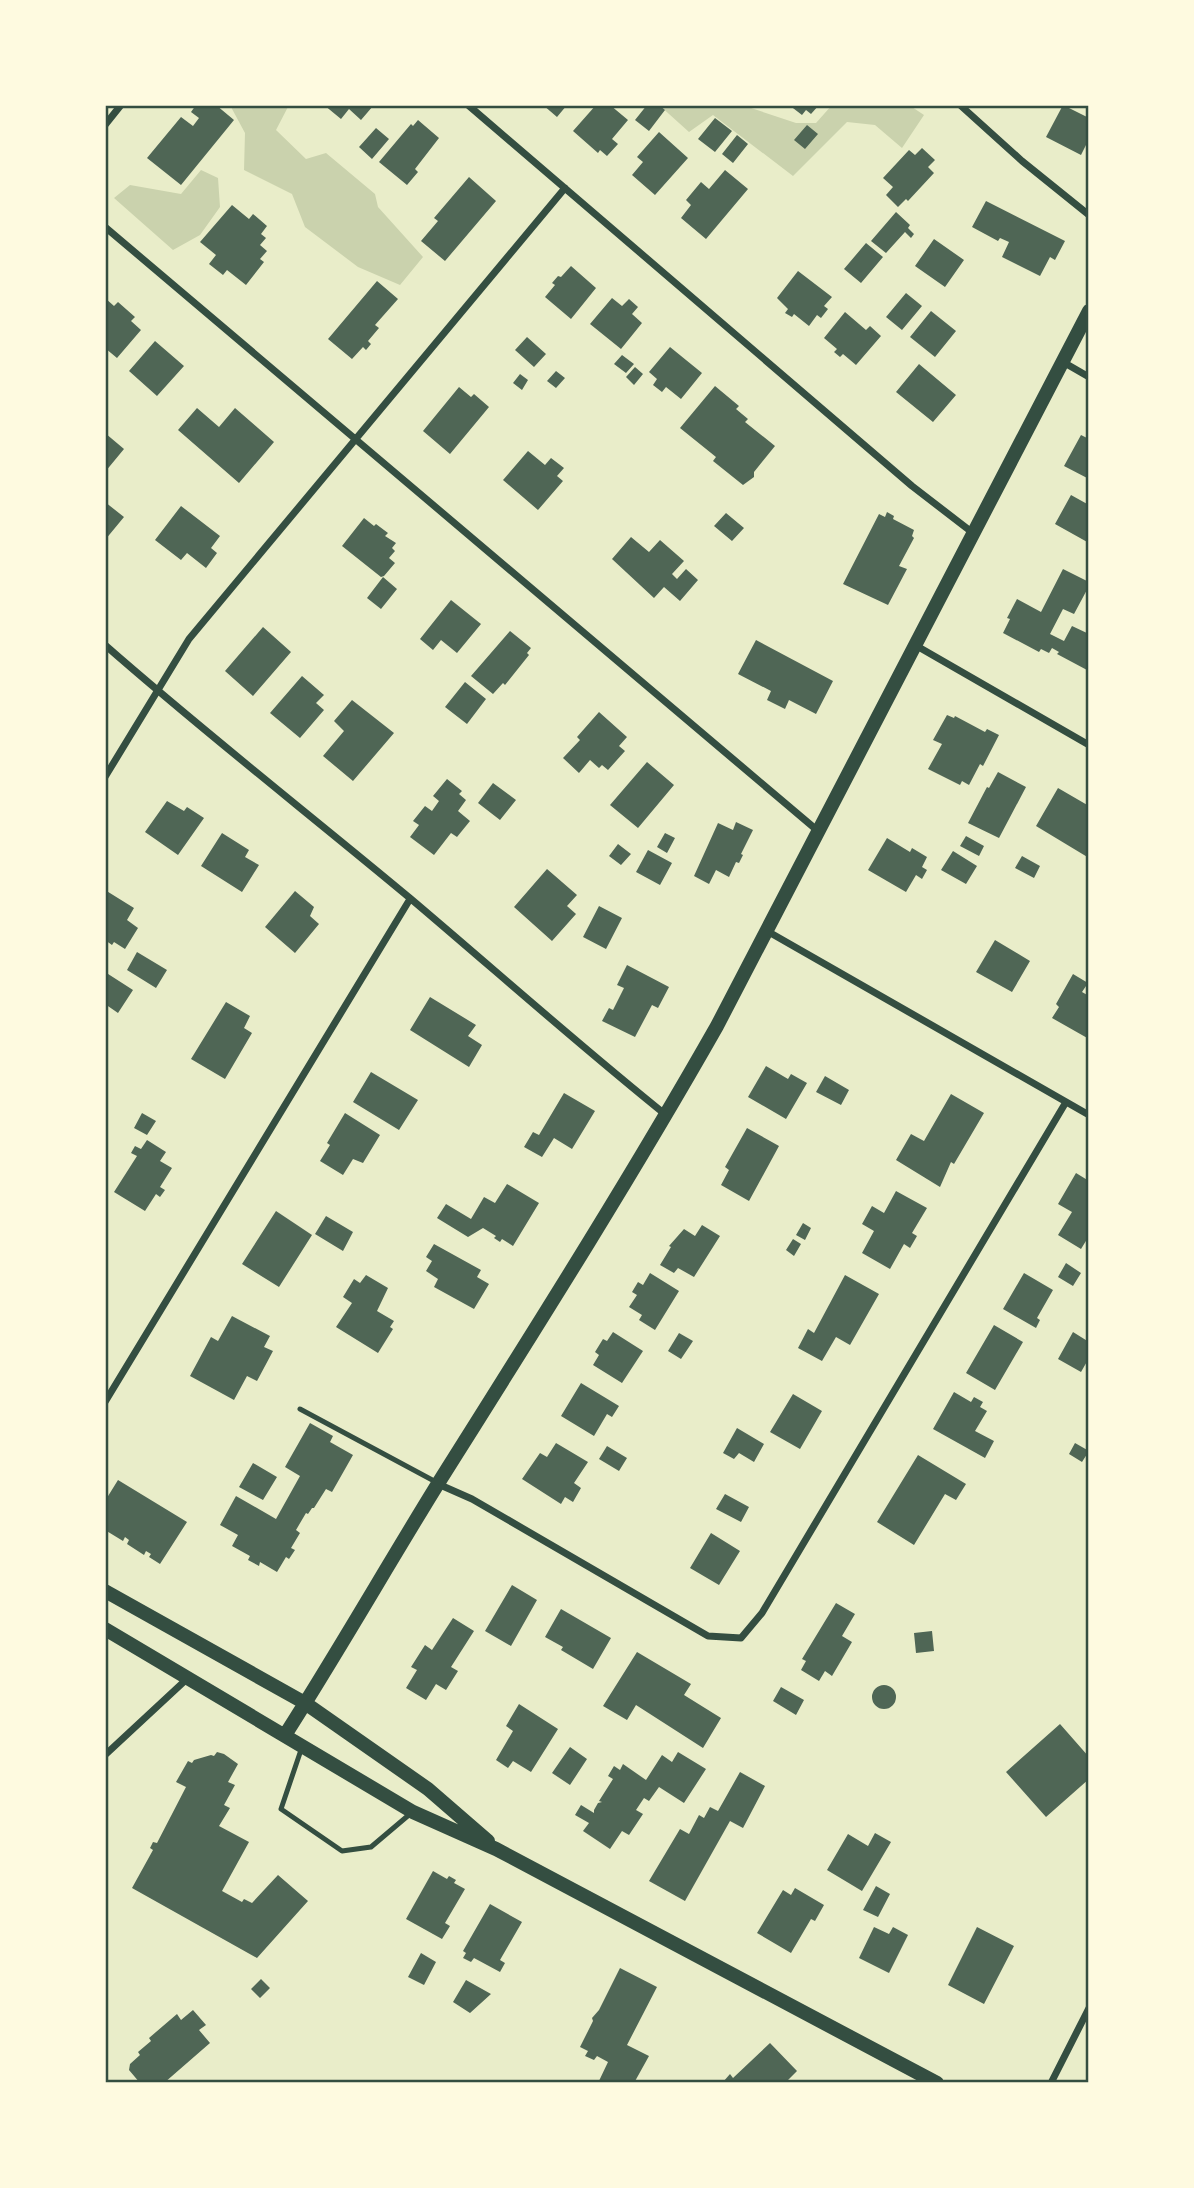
<svg xmlns="http://www.w3.org/2000/svg" width="1194" height="2188" viewBox="0 0 1194 2188" font-family="'Zilla Slab',serif">
<rect width="100%" height="100%" fill="#e9edc9"/>
<path fill="#cad2ad" d="M233 105H289L276 130 306 159 326 153 375 194 378 207 423 257 400 285 358 267 305 227 292 194 244 170 245 133 231 107Z
M659 105H742L796 123H816L832 105H909L924 115 902 148 875 125 847 122 793 176 713 115 689 132Z
M201 170 218 178 220 207 200 235 173 250 114 198 130 185 181 194Z"/>
<path fill="#4f6655" d="M196 105H216L234 120 181 185 147 158 181 117 193 126 199 118 191 112Z
M324 105H371L373 106 361 120 349 109 341 119Z
M543 105H567L557 117Z
M596 105H610L628 120 612 139 618 144 607 156 600 150 598 153 573 131Z
M647 105H659L665 110 649 131 635 120Z
M789 105H819L811 114 806 110 802 115Z
M1063 105 1089 118V139L1081 155 1046 137Z
M715 118 732 131 715 152 698 139Z
M418 120 439 138 415 169 418 172 407 185 379 162 411 124 413 126Z
M807 125 818 134 805 149 794 140Z
M376 128 389 139 372 159 359 147Z
M659 132 688 158 655 195 632 175 643 162 637 157Z
M737 135 748 144 733 163 722 154Z
M922 148 935 160 928 167 934 173 908 201 906 199 898 207 886 195 893 187 883 178 909 150 915 155Z
M725 170 748 189 706 239 681 218 691 205 686 200 701 182 709 189Z
M469 177 496 201 445 261 421 241 438 221 434 218Z
M986 201 1065 241 1055 260 1050 257 1040 276 1002 257 1009 242 1000 238 998 241 972 227Z
M232 205 249 219 253 214 267 226 261 234 266 238 260 245 267 251 260 259 264 262 246 285 227 270 223 275 209 264 216 255 200 242Z
M896 212 910 225 908 228 914 234 911 238 905 232 886 253 871 241Z
M934 239 964 260 945 287 915 266Z
M866 243 883 257 861 283 844 269Z
M571 266 596 288 571 319 545 297 555 285 552 283 558 276 561 277Z
M798 271 832 297 824 306 828 309 821 318 817 315 809 326 794 314 792 317 785 313 788 309 777 298Z
M377 281 398 299 375 325 379 328 368 341 371 344 366 350 363 347 352 359 328 339Z
M906 293 922 306 902 330 886 317Z
M105 298 114 306 118 302 135 317 131 321 141 330 117 358 105 348Z
M612 298 622 306 629 299 638 307 632 314 642 323 621 349 590 324Z
M931 311 956 331 935 357 910 337Z
M845 312 866 330 870 326 881 336 856 365 843 354 840 357 834 352 837 349 824 338Z
M527 337 546 354 534 367 515 350Z
M155 341 184 366 157 396 129 371Z
M670 347 702 373 681 399 666 387 662 392 653 385 657 379 649 372Z
M622 355 634 364 626 373 614 364Z
M919 364 956 395 933 422 896 392Z
M635 367 643 374 634 385 626 377Z
M556 371 565 378 556 388 547 381Z
M520 374 528 380 522 390 513 383Z
M715 386 739 406 736 409 748 419 745 422 775 446 754 472V477L743 485 713 461 716 457 680 428Z
M459 387 471 397 474 394 489 407 450 454 423 431Z
M197 408 219 427 235 408 274 442 239 483 178 430Z
M105 433 124 449 105 472Z
M1081 435 1089 439V479L1064 466Z
M528 451 545 465 551 458 564 468 557 476 563 481 538 510 503 480Z
M1071 495 1089 505V543L1055 524Z
M105 502 124 517 105 540Z
M181 506 220 536 211 548 217 553 206 568 187 553 181 560 155 540Z
M887 512 894 516 893 519 914 530 912 536 914 538 899 566 907 569 888 605 843 584 879 514 885 517Z
M726 513 744 528 732 541 714 526Z
M364 518 374 526 376 524 388 533 385 536 396 543 392 548 395 551 389 558 395 563 384 576 381 577 342 546Z
M631 537 649 552 660 540 684 561 672 574 677 579 686 569 698 580 680 601 664 587 654 598 612 559Z
M1063 569 1089 582V586L1074 614 1063 609 1050 634 1064 641 1072 626 1089 634 1087 670 1057 654 1059 652 1052 648 1049 653 1041 649 1039 652 1003 633 1010 619 1007 618 1017 599 1041 612Z
M383 577 397 589 381 609 367 598Z
M451 600 481 624 457 653 441 640 433 650 420 639Z
M263 627 291 652 253 696 225 671Z
M510 631 531 648 527 653 529 655 505 685 503 683 493 694 471 676Z
M756 640 833 681 816 714 789 700 785 709 767 700 771 691 738 674Z
M302 676 324 695 316 703 324 710 300 738 270 713Z
M465 682 486 699 467 724 445 707Z
M352 700 394 733 353 781 323 756 344 731 334 721Z
M599 712 627 737 619 746 625 751 608 770 602 765 599 768 590 760 579 773 563 758 580 740 577 737Z
M947 715 954 718 955 716 985 732 987 729 999 735 983 766 980 764 969 785 962 781 960 785 928 769 942 744 933 740Z
M647 762 674 785 638 828 610 805Z
M998 772 1026 787 999 838 968 823 987 787 989 788Z
M447 779 462 791 459 794 466 800 458 811 470 821 457 837 451 833 434 855 410 837 419 825 413 821 425 806 432 811 439 801 433 796Z
M493 783 516 800 500 820 478 803Z
M1058 788 1089 806V858L1036 826Z
M167 801 184 811 187 807 204 818 178 855 145 832Z
M736 822 753 830 741 854 743 855 739 863 736 862 729 877 716 870 709 884 694 876 718 823 733 830Z
M222 833 249 850 245 857 259 865 242 892 201 866Z
M665 833 675 838 667 853 657 847Z
M966 836 984 846 979 856 960 846Z
M887 838 910 852 912 848 927 857 922 867 927 870 922 879 916 875 906 892 868 870Z
M618 844 631 854 621 865 609 856Z
M648 850 672 863 660 885 636 872Z
M953 851 977 866 966 884 941 870Z
M1022 856 1040 866 1034 878 1015 868Z
M547 869 577 895 567 906 576 914 552 941 514 907Z
M105 890 134 908 127 920 138 928 125 949 114 942 112 945 105 940Z
M295 891 314 907 310 916 319 924 295 953 265 927Z
M599 906 622 918 606 949 583 937Z
M995 940 1030 961 1012 992 976 972Z
M137 952 167 970 156 988 127 970Z
M627 965 669 987 658 1008 652 1005 635 1037 602 1021 609 1008 613 1010 624 988 617 985Z
M105 972 133 990 118 1013 105 1004Z
M1073 974 1088 983 1082 992 1089 996V1039L1052 1018 1059 1007 1056 1004Z
M430 997 476 1025 468 1036 482 1045 469 1067 410 1030Z
M226 1002 250 1016 244 1028 252 1033 225 1079 191 1059Z
M766 1066 788 1079 791 1074 807 1083 786 1119 748 1097Z
M371 1072 418 1100 399 1130 353 1102Z
M825 1076 849 1090 841 1105 816 1092Z
M564 1093 595 1111 572 1149 554 1138 542 1157 524 1147 533 1132 539 1135Z
M951 1094 984 1113 954 1164 951 1162 940 1187 896 1160 911 1134 924 1141Z
M142 1113 156 1121 147 1135 134 1128Z
M345 1113 380 1135 363 1163 353 1159 343 1175 320 1161 330 1145 327 1143Z
M747 1128 779 1146 749 1201 721 1185 729 1170 725 1167Z
M147 1140 166 1152 160 1161 172 1168 160 1187 165 1190 160 1197 156 1194 145 1211 114 1192 137 1156 131 1153 135 1146 141 1149Z
M1076 1173 1089 1181V1236L1081 1249 1058 1235 1072 1212 1058 1204Z
M507 1184 539 1203 513 1246 502 1239 500 1242 494 1238 496 1236 483 1228 468 1237 437 1218 446 1204 471 1219 484 1197 495 1203Z
M896 1191 927 1208 912 1233 917 1236 910 1248 904 1244 890 1269 862 1253 874 1231 862 1224 872 1206 884 1213Z
M276 1211 312 1235 279 1287 242 1264Z
M326 1216 353 1232 343 1251 315 1234Z
M803 1223 811 1228 805 1240 796 1235Z
M702 1225 720 1236 694 1277 678 1268 674 1273 660 1265 671 1247 669 1246 684 1229 695 1236Z
M793 1239 801 1244 794 1256 786 1250Z
M434 1244 481 1270 477 1277 489 1284 474 1309 434 1287 438 1279 426 1271 432 1261 426 1257Z
M1066 1263 1081 1273 1073 1286 1058 1277Z
M650 1273 679 1291 655 1330 639 1320 642 1315 629 1307 637 1295 632 1292 638 1282 643 1285Z
M1024 1273 1053 1290 1037 1318 1040 1320 1036 1328 1003 1309Z
M366 1275 388 1288 377 1311 394 1321 390 1327 393 1329 378 1353 336 1327 352 1303 343 1297 354 1279 360 1283Z
M845 1275 879 1294 850 1345 836 1337 822 1361 798 1348 808 1329 814 1333Z
M232 1316 270 1336 264 1347 273 1351 257 1381 247 1376 234 1400 190 1376 211 1337 218 1341Z
M994 1325 1023 1342 995 1390 966 1373Z
M613 1332 643 1351 622 1383 593 1365 599 1355 595 1352 603 1339 607 1341Z
M1073 1332 1089 1342V1358L1081 1372 1058 1359Z
M679 1333 693 1341 681 1359 668 1351Z
M581 1383 619 1406 612 1417 607 1414 594 1436 561 1416Z
M954 1392 971 1402 974 1397 983 1402 980 1407 987 1411 975 1431 994 1441 985 1458 933 1429Z
M793 1394 822 1411 800 1449 770 1432Z
M310 1423 333 1436 330 1442 353 1455 332 1492 326 1489 314 1508H312L308 1514 306 1513 296 1530 300 1533 291 1548 295 1550 289 1559 286 1557 277 1572 260 1562 259 1566 248 1560 250 1556 232 1546 238 1535 220 1525 236 1496 276 1519 300 1476 285 1467Z
M737 1428 764 1444 754 1462 739 1453 734 1459 723 1453Z
M556 1443 588 1462 574 1483 581 1488 573 1502 565 1497 561 1504 522 1479 540 1453 547 1457Z
M1075 1443 1089 1451 1082 1462 1069 1454Z
M607 1446 627 1458 619 1471 599 1459Z
M918 1455 966 1484 956 1500 945 1494 914 1545 877 1522Z
M253 1463 277 1477 263 1500 239 1487Z
M118 1480 187 1522 160 1564 149 1557 151 1554 146 1551 144 1555 127 1544 129 1540 125 1537 123 1541 105 1530 107 1526 105 1525V1501Z
M725 1494 749 1507 741 1522 716 1509Z
M711 1533 740 1551 719 1585 690 1568Z
M512 1585 537 1600 511 1646 485 1631Z
M836 1603 855 1614 842 1636 852 1642 832 1676 825 1671 819 1681 801 1670 806 1661 802 1659Z
M561 1609 611 1638 593 1669 561 1650 563 1647 545 1637Z
M453 1618 474 1631 451 1667 458 1671 446 1690 436 1684 426 1700 406 1688 417 1670 411 1667 425 1645 432 1650Z
M932 1631 934 1651 916 1653 914 1633Z
M637 1652 691 1684 684 1695 721 1718 703 1748 636 1705 627 1720 603 1706Z
M872 1697a12 12 0 1 1 24 0a12 12 0 1 1-24 0Z
M781 1687 804 1700 796 1715 773 1701Z
M519 1704 558 1729 531 1772 513 1761 508 1768 496 1760 513 1731 506 1726Z
M1060 1724 1089 1757V1779L1046 1817 1006 1772Z
M570 1747 587 1759 570 1785 552 1773Z
M217 1752 224 1754 238 1764 228 1782 235 1785 224 1805 230 1808 219 1826 249 1842 222 1891 242 1902 244 1899 252 1903 278 1875 308 1901 257 1958 132 1888 153 1850 150 1848 153 1842 157 1843 186 1787 176 1782 188 1761 192 1763 194 1760 211 1755 214 1756Z
M678 1752 706 1769 684 1803 659 1787 649 1801 644 1798 636 1810 643 1814 629 1835 622 1831 610 1849 583 1831 589 1823 575 1815 581 1805 594 1813V1810L598 1803 602 1802 599 1801 613 1779 608 1776 614 1766 620 1770 623 1764 646 1780 662 1755 672 1762Z
M740 1772 765 1786 743 1828 730 1821 685 1901 649 1881 680 1829 689 1834 699 1815 704 1818 710 1807 718 1811Z
M875 1833 891 1842 862 1891 827 1870 848 1834 868 1846Z
M433 1871 447 1879 449 1876 456 1880 454 1883 465 1889 445 1923 450 1926 442 1939 406 1919Z
M876 1886 890 1894 878 1917 863 1910Z
M795 1888 824 1905 815 1921 811 1919 791 1953 757 1933 783 1890 791 1895Z
M490 1904 522 1922 500 1960 505 1963 500 1972 474 1958 471 1962 463 1958 466 1953 463 1951Z
M874 1927 889 1934 893 1927 908 1935 889 1973 859 1958Z
M977 1927 1014 1946 984 2004 948 1985Z
M421 1953 436 1962 424 1985 408 1977Z
M620 1968 657 1987 627 2045 649 2056 634 2083H598L608 2062 597 2056 594 2060 585 2056 588 2051 580 2047 593 2021 592 2018 599 2010Z
M261 1979 270 1988 260 1998 251 1989Z
M466 1980 491 1994 470 2013 453 2002Z
M193 2010 206 2025 199 2030 210 2043 164 2083H140L129 2070 130 2064 140 2055 138 2052 151 2041 149 2038 177 2014 181 2020Z
M770 2043 797 2071 785 2083 723 2082 730 2074 733 2078Z"/>
<g fill="none" stroke-linecap="round" stroke-linejoin="round">
<path stroke="#344e41" stroke-width="5" d="M300 1409 436 1482
M302 1747 281 1809 342 1851 371 1847 410 1814"/>
<path stroke="#344e41" stroke-width="7" d="M468 105 912 486 973 533
M960 105 1022 161 1089 215
M105 125 121 105
M105 227 818 831
M1063 362 1089 377
M105 645C204 732 309 814 411 899 496 971 579 1045 666 1115
M915 645 1089 745
M105 777 189 639 565 188
M767 931 1089 1115
M105 1402 410 899
M438 1484 472 1499 708 1636 741 1638 762 1613 1066 1102
M105 1755 189 1677
M1051 2083 1089 2008"/>
<path stroke="#344e41" stroke-width="14" d="M105 1591 305 1703 428 1789 488 1841
M105 1629 413 1812 496 1849 937 2083
M285 1735C338 1652 387 1566 439 1482 534 1331 629 1181 717 1026L1089 311"/>
</g>
<rect width="1194" height="2188" fill="none" stroke="#fefae0" stroke-width="214"/>
<rect x="107" y="107" width="980" height="1974" fill="none" stroke="#344e41" stroke-width="2.5"/>
</svg>
